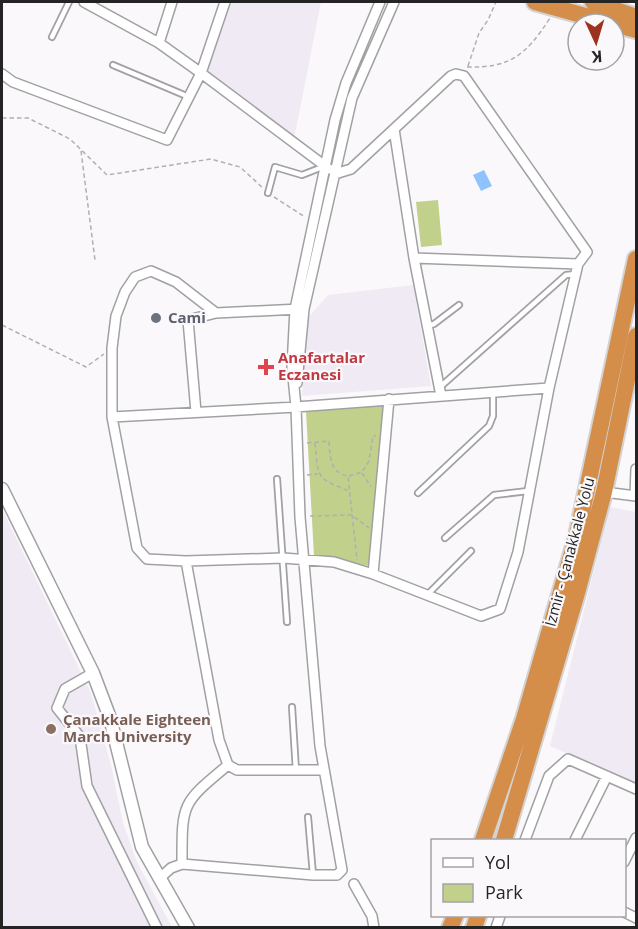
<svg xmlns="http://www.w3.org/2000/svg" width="638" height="929" viewBox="0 0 638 929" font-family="'Open Sans',sans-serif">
<rect width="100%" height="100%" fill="#faf8fb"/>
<path fill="#efeaf4" d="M228 2H321L294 139 208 74 206 63Z
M413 285 431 386 302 396 305 321 328 295Z
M610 507 636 512V784L550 746Z
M2 509 91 693 111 765 123 823 137 862 172 927H2Z"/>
<path fill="#c1d08b" d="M438 200 442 245 421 247 416 202Z
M385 404 370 566 314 556 306 411Z"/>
<path fill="#8fc3ff" d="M484 170 492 186 481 191 473 175Z"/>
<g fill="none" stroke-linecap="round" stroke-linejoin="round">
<defs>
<path id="service" d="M52 37 69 2
M113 65 189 97
M268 193 275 167 302 175 325 166
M427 326 434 324 459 305
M439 388 566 275 576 274
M277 479 287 622
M418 493 489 426 493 416V393
M445 538 494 495 528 491
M427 595 471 551
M292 707 296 771
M308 817 313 875"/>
<path id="minor" d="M84 2 159 43 201 73 225 2
M159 43 172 2
M2 74 13 82 167 140 201 73 329 169
M394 129 414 258 441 396
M414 258 578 264
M216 313 176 282 151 271 135 277 125 292 116 316 112 348V417L137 548 147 559 186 561 283 558 334 562 373 574 481 616 500 609 518 552 549 388 578 264 587 252 464 76 456 74 451 76 351 169 335 174
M297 383 304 309 352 98 394 2
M196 412 188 320 216 313 300 309
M112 417 296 407 549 388
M604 492 636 496
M635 495 636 469
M186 561 219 740 228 765 237 770H323
M373 574 389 399
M93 673 65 689 57 708 80 737 87 786 157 928
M525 840 549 776 568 759 636 789
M575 840 607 776
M624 862 636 838
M182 864C182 803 181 804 228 765
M160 878 171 868 182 864 313 875H337L342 870 320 746 300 517 296 407 292 367 295 309 335 120 346 83 380 2
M354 884 372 916 374 928
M624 912 636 918
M496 928 500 916"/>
<path id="tertiary" d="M2 489 93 673 110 718 142 847 188 928"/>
<path id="trunk" d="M535 2 614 24
M593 2 636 17
M614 24 636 30
M483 840 524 719 577 536 636 259
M504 840 577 593 604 492 636 336
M450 928 455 916
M474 928 478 916"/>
</defs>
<use href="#service" stroke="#a1a0a3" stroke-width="8"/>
<use href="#minor" stroke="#a1a0a3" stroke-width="12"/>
<use href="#tertiary" stroke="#a1a0a3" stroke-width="15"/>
<use href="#trunk" stroke="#d3d3d3" stroke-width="20"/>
<path stroke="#b0afb1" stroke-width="1.5" stroke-dasharray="4.5 3" stroke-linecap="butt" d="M468 66 479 33 488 20 496 2
M467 67C511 68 526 55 550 18
M2 118H28L70 139 107 175 211 159 240 167 263 188
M81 151 95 260
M274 197 305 217
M2 325 86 367 104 354
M307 443 329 441C330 457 330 473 348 476L357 560
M315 443C318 478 316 478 349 491
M362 473 371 487
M307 475 318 474
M349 476 362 472 369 461 373 436H376
M310 516 352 515 369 528"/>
<use href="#service" stroke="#fff" stroke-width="4.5"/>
<use href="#minor" stroke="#fff" stroke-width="9"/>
<use href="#tertiary" stroke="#fff" stroke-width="12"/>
<use href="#trunk" stroke="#d48e4a" stroke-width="16"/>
</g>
<circle fill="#6b7280" stroke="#faf8fb" stroke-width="2" cx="156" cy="318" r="6"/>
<path fill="#e0444e" stroke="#faf8fb" stroke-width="2" d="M263 358h6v6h6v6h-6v6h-6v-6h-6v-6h6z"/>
<circle fill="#8d6e63" stroke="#faf8fb" stroke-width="2" cx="51" cy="729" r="6"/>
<g text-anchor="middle" stroke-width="4.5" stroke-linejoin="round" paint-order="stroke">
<g font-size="15" font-weight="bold" fill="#5b616d" stroke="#faf8fb" text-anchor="start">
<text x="168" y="323">Cami</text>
</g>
<g font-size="15" font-weight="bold" fill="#be3a42" stroke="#faf8fb" text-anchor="start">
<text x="278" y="363">Anafartalar<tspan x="278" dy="17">Eczanesi</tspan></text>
</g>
<g font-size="15" fill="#242425" stroke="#faf8fb">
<text transform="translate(570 552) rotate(-75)" y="5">İzmir - Çanakkale Yolu</text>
</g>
<g font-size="15" font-weight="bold" fill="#785e54" stroke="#faf8fb" text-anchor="start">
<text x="63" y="725">Çanakkale Eighteen<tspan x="63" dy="17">March University</tspan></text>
</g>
</g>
<rect width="638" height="929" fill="none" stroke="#242425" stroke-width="6"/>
<rect x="431" y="839" width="195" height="78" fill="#faf8fb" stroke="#a4a3a5" stroke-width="1.5"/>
<rect x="443" y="858" width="30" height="9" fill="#ffffff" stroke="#a4a3a5" stroke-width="1.5"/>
<text x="485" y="869" font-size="18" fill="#242425">Yol</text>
<rect x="443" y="884" width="30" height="18" fill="#c1d08b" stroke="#a4a3a5" stroke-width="1.5"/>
<text x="485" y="899" font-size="18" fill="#242425">Park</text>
<g transform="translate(596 42) rotate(176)"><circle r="28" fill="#faf8fb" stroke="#a4a3a5" stroke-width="1.5"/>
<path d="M0-4.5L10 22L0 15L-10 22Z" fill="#9c331e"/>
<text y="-9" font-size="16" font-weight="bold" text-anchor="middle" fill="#242425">K</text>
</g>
</svg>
